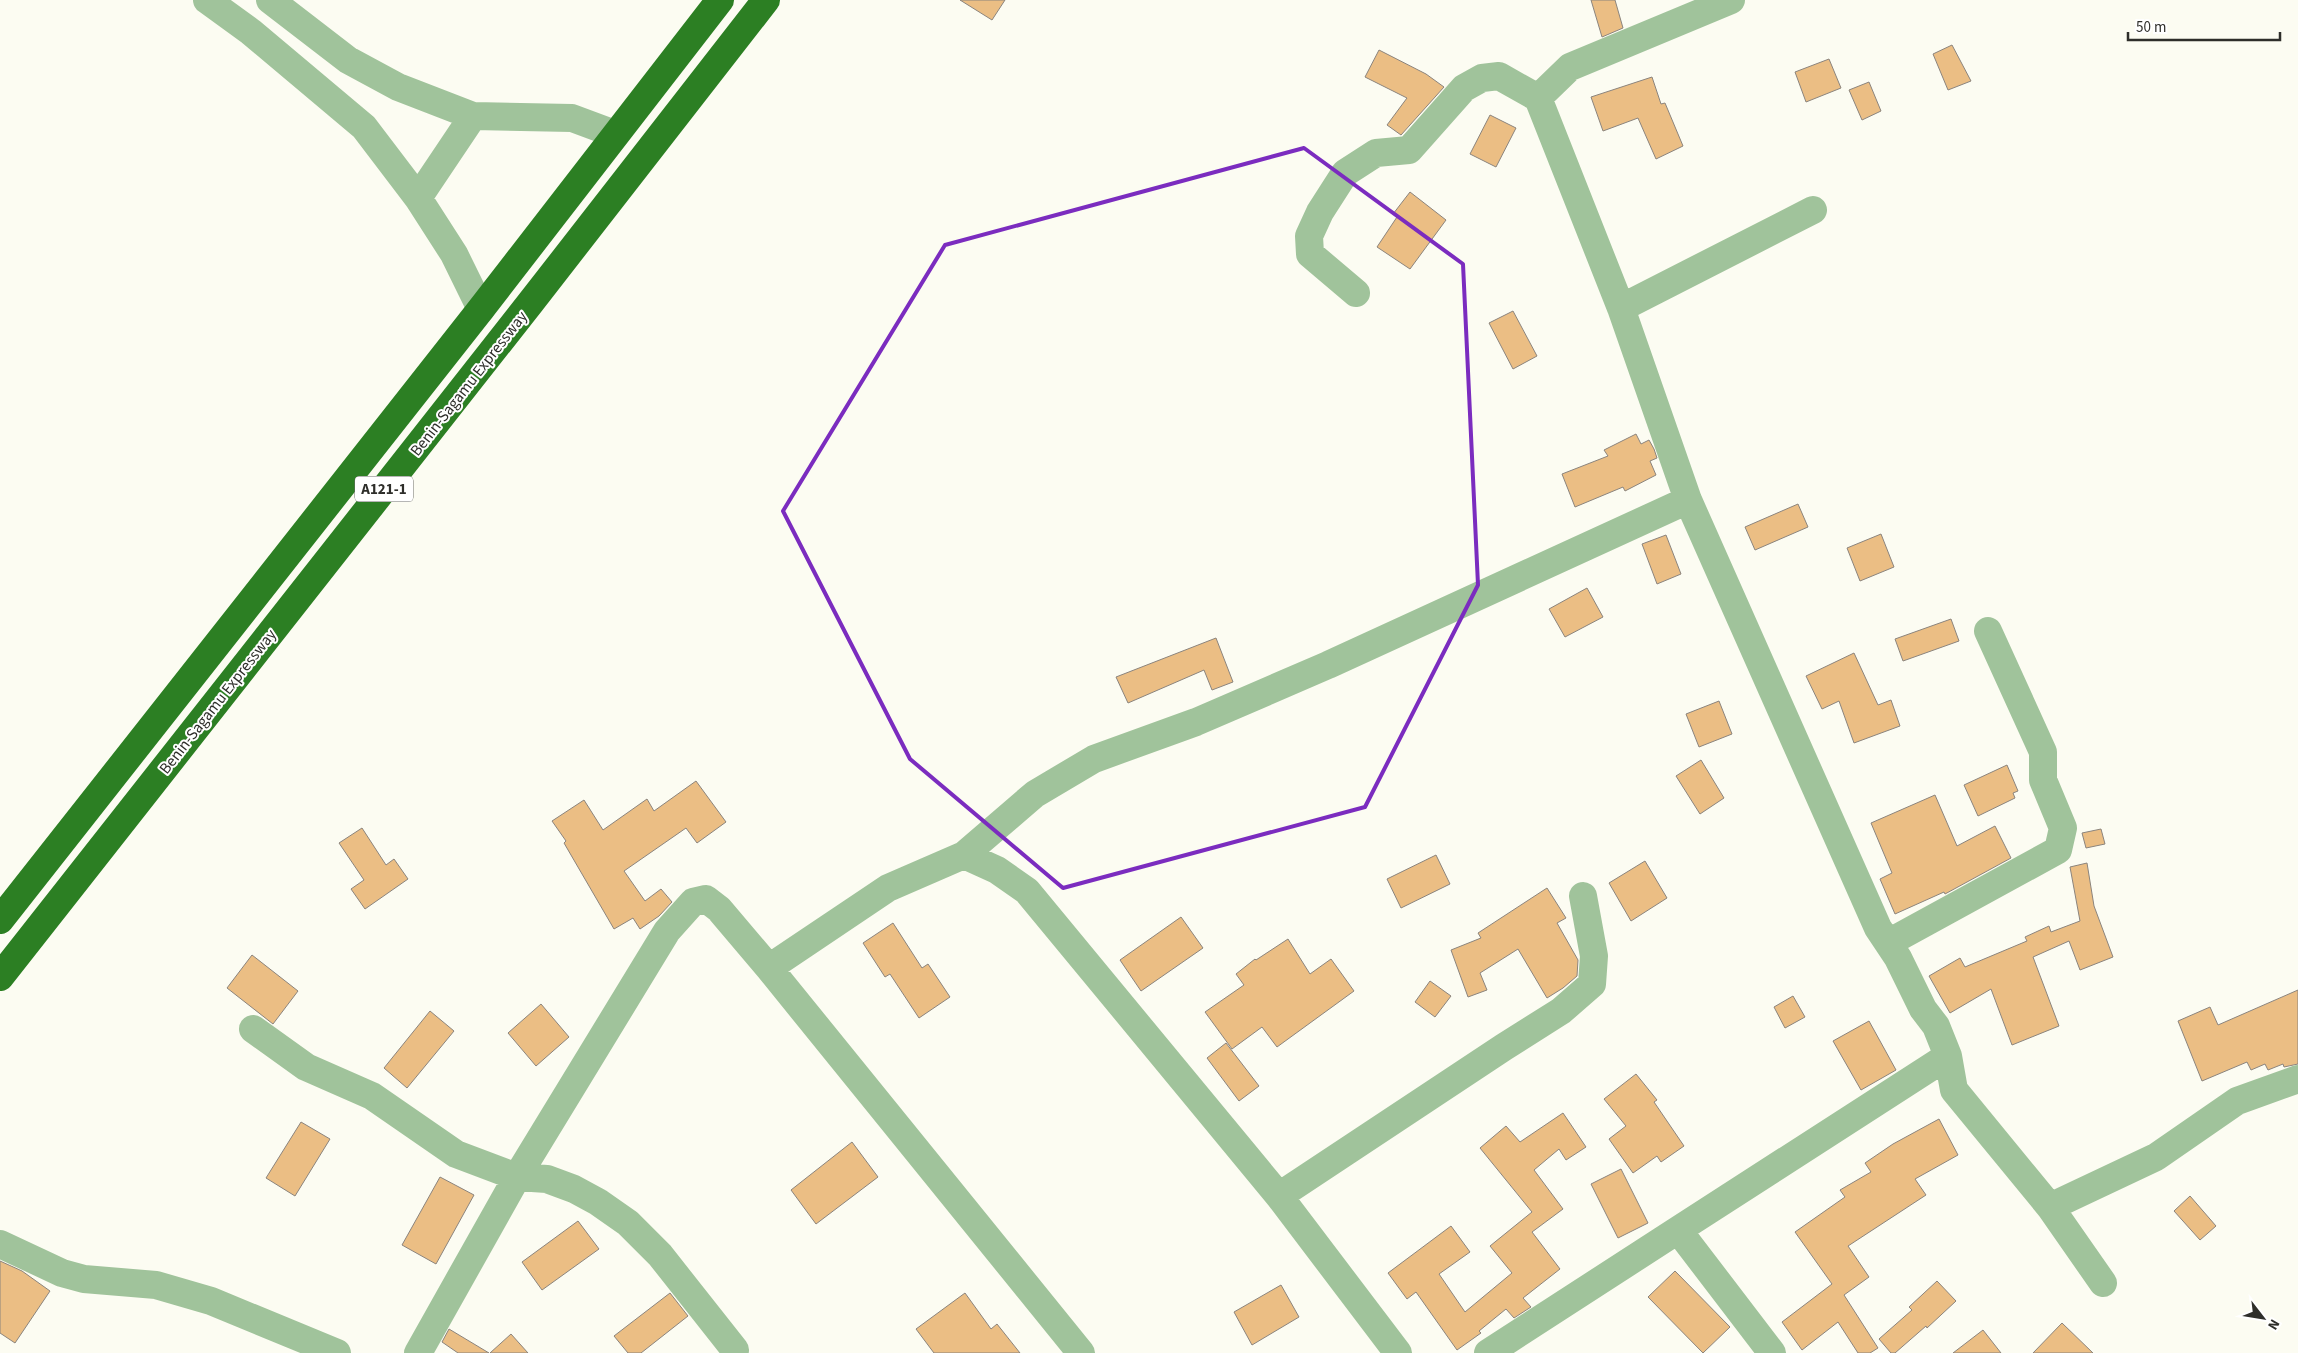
<svg xmlns="http://www.w3.org/2000/svg" width="2298" height="1353" viewBox="0 0 2298 1353" font-family="'Source Sans 3',sans-serif">
<rect width="100%" height="100%" fill="#fcfcf2"/>
<path fill="#ebbe84" stroke="#8b847d" d="M960 0H1005L992 20Z
M1591 0H1615L1623 28 1602 37Z
M1952 45 1971 81 1948 90 1933 54Z
M1379 50 1426 74 1444 87 1401 135 1387 125 1407 98 1365 77Z
M1829 59 1841 88 1806 102 1795 72Z
M1652 77 1661 104 1665 103 1683 146 1656 159 1638 118 1603 131 1591 97Z
M1869 82 1881 111 1862 120 1849 90Z
M1490 115 1516 128 1496 167 1470 154Z
M1410 192 1446 220 1410 269 1377 247 1397 217 1393 214Z
M1513 311 1537 356 1513 369 1489 323Z
M1636 434 1641 444 1649 440 1654 449 1657 458 1650 461 1656 475 1625 491 1623 487 1575 507 1562 474 1608 456 1604 450Z
M1798 504 1808 527 1755 550 1745 527Z
M1881 534 1894 567 1860 581 1847 548Z
M1666 535 1681 574 1657 584 1642 544Z
M1587 588 1603 617 1565 637 1549 609Z
M1951 619 1959 641 1903 661 1895 639Z
M1216 638 1233 682 1212 690 1204 670 1128 703 1116 677Z
M1854 653 1878 705 1891 700 1900 726 1854 743 1839 701 1822 709 1806 676Z
M1719 701 1732 734 1699 747 1686 714Z
M1701 760 1724 798 1700 814 1676 776Z
M2007 765 2018 791 2013 793 2015 798 1978 816 1964 785Z
M696 781 726 822 697 843 686 828 624 871 645 901 661 889 672 902 659 916 640 929 633 918 614 929 564 843 566 841 552 821 584 800 603 830 647 799 654 811Z
M1935 795 1957 846 1995 826 2011 858 1945 894 1944 892 1895 914 1880 879 1892 873 1871 823Z
M362 828 386 865 394 859 408 879 365 909 351 889 364 880 339 843Z
M2101 829 2105 844 2086 848 2082 833Z
M1436 855 1450 884 1401 908 1387 879Z
M1645 861 1667 898 1631 921 1609 883Z
M2087 863 2094 906 2113 957 2080 970 2069 941 2033 957 2059 1026 2012 1045 1991 989 1950 1013 1929 976 1960 958 1965 967 2027 941 2025 937 2049 926 2051 932 2080 921 2070 867Z
M1547 888 1566 918 1557 923 1578 960 1577 976 1563 988 1547 998 1518 949 1480 973 1487 990 1468 997 1451 950 1481 938 1478 933Z
M1181 917 1203 948 1141 991 1120 960Z
M893 923 922 968 928 964 950 997 919 1018 890 974 885 977 863 943Z
M1288 939 1310 974 1331 959 1354 991 1277 1047 1262 1027 1232 1049 1205 1012 1244 985 1236 974 1255 959 1256 960Z
M252 955 298 991 273 1024 227 988Z
M1430 981 1451 996 1435 1017 1415 1002Z
M2298 990V1064L2284 1067 2283 1064 2268 1070 2265 1064 2251 1070 2247 1062 2202 1081 2178 1021 2210 1007 2218 1025Z
M1793 996 1805 1017 1785 1028 1774 1007Z
M541 1004 569 1037 536 1066 508 1033Z
M430 1011 454 1031 407 1088 384 1068Z
M1869 1021 1896 1070 1861 1090 1833 1041Z
M1226 1043 1259 1086 1239 1101 1207 1058Z
M1636 1074 1657 1100 1654 1102 1684 1146 1661 1162 1657 1156 1633 1173 1609 1139 1626 1126 1604 1099Z
M1563 1113 1586 1147 1566 1160 1559 1149 1534 1170 1563 1209 1532 1232 1560 1269 1523 1298 1531 1307 1514 1318 1506 1309 1479 1331 1481 1333 1457 1350 1416 1292 1407 1299 1388 1273 1451 1226 1470 1252 1439 1274 1465 1312 1512 1273 1490 1246 1532 1212 1480 1148 1506 1126 1520 1142Z
M1939 1119 1958 1155 1915 1179 1926 1195 1848 1246 1869 1277 1844 1295 1878 1348 1870 1353H1858L1838 1322 1802 1350 1782 1322 1832 1284 1795 1232 1845 1197 1840 1190 1871 1172 1865 1163 1893 1144Z
M301 1122 330 1139 295 1196 266 1178Z
M852 1142 878 1177 816 1224 791 1190Z
M1621 1169 1648 1223 1618 1238 1591 1184Z
M440 1177 474 1195 436 1264 402 1245Z
M2190 1196 2216 1226 2200 1240 2174 1211Z
M578 1221 599 1249 542 1290 522 1262Z
M0 1261 22 1271 50 1291 15 1343 0 1333Z
M1675 1271 1730 1327 1703 1353 1648 1297Z
M1937 1281 1956 1301 1927 1328 1926 1326 1895 1353H1891L1879 1339 1912 1310 1909 1307Z
M1281 1285 1299 1317 1252 1345 1234 1312Z
M670 1293 688 1316 641 1353H628L614 1336Z
M965 1293 991 1329 997 1324 1020 1353H934L916 1329Z
M2062 1323 2093 1353H2033Z
M449 1329 489 1353H458L442 1342Z
M1983 1330 2001 1353H1953Z
M511 1334 528 1353H490Z"/>
<g fill="none" stroke-linecap="round" stroke-linejoin="round">
<path stroke="#a0c39b" stroke-width="28" d="M207 0 251 32 364 127 418 198 454 254 481 309
M270 0 348 60 398 87 473 116 572 118 615 134
M1538 98 1570 67 1731 0
M418 198 473 116
M1356 293 1310 254 1309 236 1320 212 1345 173 1376 153 1409 150 1464 88 1482 78 1499 76 1538 98 1621 308 1688 500 1878 928 1898 958 1923 1009 1936 1026 1948 1056 1678 1230 1772 1353
M1621 308 1813 210
M964 855 997 870 1027 891 1279 1196 1398 1353
M1888 943 2058 850 2063 828 2043 780V752L1988 631
M769 968 888 888 964 855 1035 794 1094 759 1196 722 1328 665 1688 500
M253 1029 306 1067 372 1096 456 1154 517 1177 547 1179 574 1189 598 1202 628 1223 660 1255 735 1350
M1948 1056 1954 1090 2050 1207 2103 1283
M1279 1196 1504 1047 1561 1011 1592 984 1594 956 1583 896
M2050 1207 2156 1157 2237 1101 2298 1079
M0 1244 62 1273 84 1279 156 1285 211 1301 337 1353
M418 1353 517 1177 667 931 693 902 706 899 719 909 769 968 1081 1353
M1488 1353 1678 1230"/>
<path stroke="#2c7f23" stroke-width="28" d="M0 920 481 309 720 0
M0 977 531 302 766 0"/>
</g>
<path fill="none" stroke="#7b2cbf" stroke-width="4" stroke-linejoin="round" d="M1304 148 1463 264 1478 585 1365 807 1063 888 910 759 783 511 945 245Z"/>
<g text-anchor="middle" stroke-width="4" stroke-linejoin="round" paint-order="stroke">
<rect fill="#fff" stroke="#6d6d6a" stroke-width="1" x="355" y="476.5" width="58" height="25" rx="4"/>
<g font-size="15" font-weight="bold" fill="#2e2e2a">
<text x="384" y="494">A121-1</text>
</g>
<g font-size="16" fill="#2e2e2a" stroke="#fff">
<text transform="translate(468 383) rotate(-52)" y="6">Benin-Sagamu Expressway</text>
<text transform="translate(217 701) rotate(-52)" y="6">Benin-Sagamu Expressway</text>
</g>
</g>
<g transform="translate(2263 1318) rotate(121)" stroke="#ffffff" stroke-width="4" paint-order="stroke">
<path d="M0-4L9 19L0 12L-9 19Z" fill="#2e2e2a"/>
<text y="-8" font-size="14" font-weight="bold" text-anchor="middle" fill="#2e2e2a">N</text>
</g>
<path d="M2128 32v8h152v-8" fill="none" stroke="#2e2e2a" stroke-width="2.5"/>
<text x="2136" y="32" font-size="15" fill="#2e2e2a" stroke="#ffffff" stroke-width="4" paint-order="stroke">50 m</text>
</svg>
